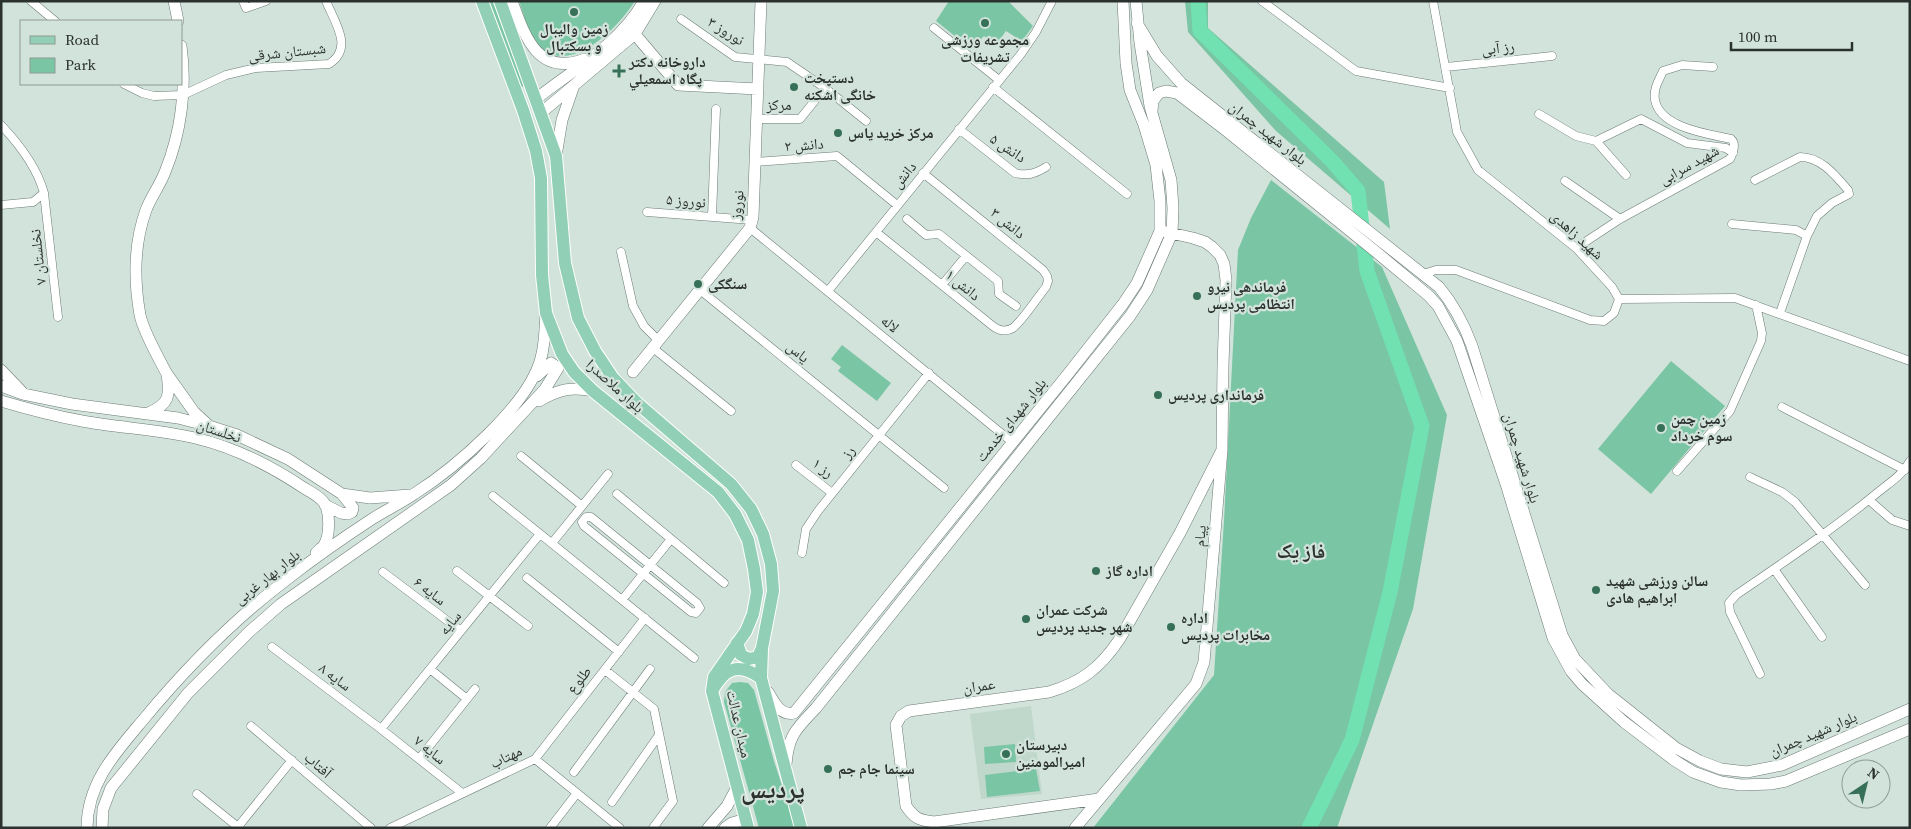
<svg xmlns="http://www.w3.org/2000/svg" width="1911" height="829" viewBox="0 0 1911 829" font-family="'Source Serif 4','Noto Naskh Arabic',serif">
<rect width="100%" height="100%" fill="#d2e3db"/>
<path fill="#c0d7cb" d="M1031 706 1042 794 981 799 970 714Z"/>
<path fill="#7ac5a3" d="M488 1H496L527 82 524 87 519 86Z
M519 1H635C617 29 566 82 534 41 528 32 523 12 519 1Z
M949 1H1008L1033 26 1022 41 1006 31 998 42 994 43 984 36 971 49 936 21Z
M1185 1H1208V28L1384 182 1390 229 1276 131 1188 32Z
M1271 180 1382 267 1447 415 1413 609 1337 828H1093L1214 675 1224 521 1238 250 1251 218Z
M842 345 891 383 877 401 838 371 841 367 831 359Z
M1671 361 1725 406 1651 494 1598 449Z
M740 682 748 683 754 690 774 761 796 828H759L724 702 725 692 732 683Z
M1015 744 1016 762 985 764 984 747Z
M1036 769 1040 791 987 797 985 775Z"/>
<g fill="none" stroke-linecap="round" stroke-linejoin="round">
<path stroke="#71e1b2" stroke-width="15" d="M1198 1 1200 31 1332 161 1358 191 1367 271 1422 426 1390 592 1352 740 1309 828"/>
<defs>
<path id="street" d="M31 1 55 21
M243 1 246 8 266 1
M1262 1 1356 71 1450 88
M681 19 735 57 787 62 825 88
M934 28 999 80
M1446 67 1552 56
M124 84 142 93 154 96 183 95 226 75 256 68 329 64C354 48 335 23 326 1
M993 87 1127 194
M1539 114 1576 136 1596 141 1641 119 1687 143 1726 148 1733 153
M757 119H800L825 88 866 121
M1 125C20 145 37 167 44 193L33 202 1 205
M959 129 1015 173C1027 176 1035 174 1046 167
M1596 141 1626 175
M755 162 837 156 897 205
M1755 180 1800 157C1821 157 1835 175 1848 190L1849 194 1832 203 1817 216 1807 236 1780 313
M1565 181 1620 219
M44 193 58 317
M647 212 752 220
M712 217 716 109
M907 219 926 235 939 234 998 281 999 294 1016 306
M1732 224 1796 230 1807 236
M750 228 1012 442
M876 232 994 327C1000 331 1006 332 1013 328 1023 320 1037 298 1046 287L1048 281 1047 276 1043 270 923 173
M1576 248 1620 219 1730 159C1733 153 1737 144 1731 139 1709 134 1660 128 1655 100 1653 89 1659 80 1663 71L1682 65 1713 67
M621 252 633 306 644 326 659 341
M1423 274 1436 270H1456L1590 320 1604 321 1614 313 1619 299 1612 287 1576 248 1478 170 1457 132 1433 1
M942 285 966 256
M700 290 944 488
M828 291 1021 54 1036 32 1052 1
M1619 299 1735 298 1910 361
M653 348 731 411
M1782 407 1905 470
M521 456 582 506
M796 465 832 493
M1677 471 1730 411 1761 341 1762 333 1756 305
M1750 477 1782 492 1795 502 1865 585
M617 494 724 583
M493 496 694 658
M1869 500 1892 520 1910 526
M586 517H591L697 603 700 608 696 613 691 612 584 526 582 522Z
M552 543 608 474
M802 553 806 529 818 511 929 373
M1774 569 1822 637
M457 571 528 626
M383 572 461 631
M527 578 619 652
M622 600 671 539
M272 647 381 729 462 793
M430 669 467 699
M605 670 654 709 673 801 653 828
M1760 674 1730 612 1729 603 1736 595C1784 562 1832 530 1877 493 1889 483 1903 475 1910 461
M251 726 371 828
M381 729 540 534
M419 759 475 689
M535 759 645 618
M574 772 650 669
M197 794 238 827
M612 802 659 735
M237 828 292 760
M390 828 535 759 620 828
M550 828 577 793"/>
<path id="secondary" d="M174 1 178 21
M512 1C525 37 538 77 585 59
M1137 23 1157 56 1181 83 1439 287C1454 305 1464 324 1472 346L1562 635 1575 659 1608 694 1676 748 1700 761 1721 769 1747 772 1782 765 1910 709
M628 26 678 85 758 89
M536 99C575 68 619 45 644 1
M1152 111 1153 101 1159 93 1166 91 1177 93 1228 132 1375 251 1429 296 1438 306 1457 341 1506 484 1553 638 1571 671 1582 684 1624 722 1674 760 1693 772 1721 782 1741 785 1771 784 1786 781 1910 729
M541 113 635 34 655 1
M556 156 562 120 573 88
M1 370 22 392
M633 372 750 228 753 217 761 1
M167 374C158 357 144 333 140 315 134 281 134 243 146 210 151 197 160 185 165 172 181 133 187 88 181 46
M1 386 23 394 72 404 178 418 209 426 237 435 288 459 342 494 370 498 410 495
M1 401C28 409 55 416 82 421 119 428 157 429 195 438 234 447 271 466 304 488 311 492 321 497 325 504 330 514 330 536 324 545 322 548 318 550 316 553
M539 401C557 390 572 386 593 391
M148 413C170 404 170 396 167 374L194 412 208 425
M325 505 341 513 348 514 352 512 353 508 342 494
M768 692C774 702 780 716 794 713L1068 374 1123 304 1137 283 1160 231V201L1156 165 1144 125 1130 90 1126 63 1123 1
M786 765C788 735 797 728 816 708L1130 316 1147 290 1172 233 1173 208 1171 180 1150 106 1140 43 1136 1
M1099 799 934 822C919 820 915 819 906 806L896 725 901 716 909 711 1049 692C1082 682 1100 668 1119 640L1180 533 1222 450
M87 828C87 783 116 752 143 720 186 668 232 621 286 580 313 559 343 538 372 519 386 510 401 503 414 494 455 468 529 405 541 358 545 344 545 327 546 313
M102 828 103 809 111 788 188 693 249 632 281 604 451 485 481 458 504 433 545 389 558 368 551 363 537 376
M708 828 727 806 737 787
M725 828 732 823 746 819
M1075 828 1196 684 1204 662 1222 450 1223 365 1226 280 1224 264 1220 255 1212 247 1205 242 1193 238 1166 232"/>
<path id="primary" d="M482 1 523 110 536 151 541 178 542 275 546 313 562 354 574 372 593 391 718 492 735 514 748 540 754 569 757 592 753 614 746 631 714 677 712 691
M500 1 556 156 565 263 578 318 595 351 613 378 637 403 731 484 751 509 763 534 771 564 773 591 762 648 761 678
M737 643 741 655 749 659 758 657 762 648
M748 828 712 691C725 668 738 662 761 678L801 828"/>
</defs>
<use href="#street" stroke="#6c7b74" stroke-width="9"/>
<use href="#secondary" stroke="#6c7b74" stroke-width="12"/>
<use href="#primary" stroke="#fff" stroke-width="14"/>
<use href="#street" stroke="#fff" stroke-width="8"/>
<use href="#secondary" stroke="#fff" stroke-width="11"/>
<use href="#primary" stroke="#91cfb6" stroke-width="12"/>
</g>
<g fill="#377058" stroke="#d2e3db" stroke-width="2">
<circle cx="574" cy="12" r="5"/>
<circle cx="985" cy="23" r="5"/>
<path d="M616.5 63.5h5v5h5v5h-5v5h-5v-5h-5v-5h5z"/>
<circle cx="794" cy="87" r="5"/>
<circle cx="838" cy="133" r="5"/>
<circle cx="698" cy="284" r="5"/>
<circle cx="1197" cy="296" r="5"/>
<circle cx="1158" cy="395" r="5"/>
<circle cx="1661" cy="428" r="5"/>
<circle cx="1096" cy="571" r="5"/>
<circle cx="1596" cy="590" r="5"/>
<circle cx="1026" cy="619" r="5"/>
<circle cx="1171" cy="627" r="5"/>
<circle cx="1006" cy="754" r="5"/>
<circle cx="828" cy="769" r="5"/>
</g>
<g text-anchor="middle" stroke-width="4.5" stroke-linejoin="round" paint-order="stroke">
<g font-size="15" font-weight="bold" fill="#2b312e" stroke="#d2e3db" text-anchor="start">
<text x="574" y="34" text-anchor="middle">زمین والیبال<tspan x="574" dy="17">و بسکتبال</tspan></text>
<text x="985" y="45" text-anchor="middle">مجموعه ورزشی<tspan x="985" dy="17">تشریفات</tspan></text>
<text x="629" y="67">داروخانه دكتر<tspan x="629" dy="17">پگاه اسمعيلي</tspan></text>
<text x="804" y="83">دستپخت<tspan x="804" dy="17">خانگی اشکنه</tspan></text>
<text x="848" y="138">مرکز خرید یاس</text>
<text x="708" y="289">سنگکی</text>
<text x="1207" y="292">فرماندهی نیرو<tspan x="1207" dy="17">انتظامی پردیس</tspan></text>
<text x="1168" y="400">فرمانداری پردیس</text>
<text x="1671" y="424">زمین چمن<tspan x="1671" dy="17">سوم خرداد</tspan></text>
<text x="1106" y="576">اداره گاز</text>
<text x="1606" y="586">سالن ورزشی شهید<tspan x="1606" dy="17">ابراهیم هادی</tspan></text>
<text x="1036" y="615">شرکت عمران<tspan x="1036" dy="17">شهر جدید پردیس</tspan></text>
<text x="1181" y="623">اداره<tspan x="1181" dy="17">مخابرات پردیس</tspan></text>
<text x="1016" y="750">دبیرستان<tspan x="1016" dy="17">امیرالمومنین</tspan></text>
<text x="838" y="774">سینما جام جم</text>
</g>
<g font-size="15" fill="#2b312e" stroke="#d2e3db">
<text transform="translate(726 31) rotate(32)" y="5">نوروز ۳</text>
<text transform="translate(1498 48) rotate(-6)" y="5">رز آبی</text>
<text transform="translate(287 52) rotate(-6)" y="5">شبستان شرقی</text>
<text transform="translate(779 105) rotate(-1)" y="5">مرکز</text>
<text transform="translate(1268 133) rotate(38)" y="5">بلوار شهید چمران</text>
<text transform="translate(804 145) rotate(-4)" y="5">دانش ۲</text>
<text transform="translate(1008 148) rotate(34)" y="5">دانش ۵</text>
<text transform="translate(1689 165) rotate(-29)" y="5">شهید سرابی</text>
<text transform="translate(904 175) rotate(-51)" y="5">دانش</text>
<text transform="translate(686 201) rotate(5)" y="5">نوروز ۵</text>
<text transform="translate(737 205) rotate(-83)" y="5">نوروز</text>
<text transform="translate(1008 223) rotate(39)" y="5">دانش ۳</text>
<text transform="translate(1577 235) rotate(42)" y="5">شهید زاهدی</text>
<text transform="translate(38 257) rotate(-96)" y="5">نخلستان ۷</text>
<text transform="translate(963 285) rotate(39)" y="5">دانش ۱</text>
<text transform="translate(890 324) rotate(39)" y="5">لاله</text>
<text transform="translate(798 352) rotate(39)" y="5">یاس</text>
<text transform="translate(615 386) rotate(42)" y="5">بلوار ملاصدرا</text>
<text transform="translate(1011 420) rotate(-51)" y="5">بلوار شهدای خدمت</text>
<text transform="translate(219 431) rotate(18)" y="5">نخلستان</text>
<text transform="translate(848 452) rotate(-51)" y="5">رز</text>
<text transform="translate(1522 458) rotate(73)" y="5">بلوار شهید چمران</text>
<text transform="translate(823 468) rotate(38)" y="5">رز ۱</text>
<text transform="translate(1200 536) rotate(-85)" y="5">پیام</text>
<text transform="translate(267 577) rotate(-38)" y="5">بلوار بهار غربی</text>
<text transform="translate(430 591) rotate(38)" y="5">سایه ۶</text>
<text transform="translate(450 623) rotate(-51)" y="5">سایه</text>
<text transform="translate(335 677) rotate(37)" y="5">سایه ۸</text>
<text transform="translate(579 680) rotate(-52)" y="5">طلوع</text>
<text transform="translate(979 686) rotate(-8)" y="5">عمران</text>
<text transform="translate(739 724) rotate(77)" y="5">میدان عدالت</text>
<text transform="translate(1813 734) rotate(-23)" y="5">بلوار شهید چمران</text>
<text transform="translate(430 750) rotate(39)" y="5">سایه ۷</text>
<text transform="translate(506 757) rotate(-26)" y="5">مهتاب</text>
<text transform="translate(318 765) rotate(41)" y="5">آفتاب</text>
</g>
<g font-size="20" font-weight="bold" fill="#2b312e" stroke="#d2e3db">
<text x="1301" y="558">فاز یک</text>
</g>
<g font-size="25" font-weight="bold" fill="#2b312e" stroke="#d2e3db">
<text x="773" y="798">پردیس</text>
</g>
</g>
<rect width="1911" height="829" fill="none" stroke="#2b312e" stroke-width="5"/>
<rect x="20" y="20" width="162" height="65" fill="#d2e3db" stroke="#8f9c96"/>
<rect x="30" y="36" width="25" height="8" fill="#91cfb6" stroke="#8f9c96"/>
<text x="65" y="45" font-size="15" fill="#2b312e">Road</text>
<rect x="30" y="58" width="25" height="15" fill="#7ac5a3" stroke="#8f9c96"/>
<text x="65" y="70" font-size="15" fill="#2b312e">Park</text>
<g transform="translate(1866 784) rotate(35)"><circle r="24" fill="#d2e3db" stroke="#8f9c96"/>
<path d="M0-4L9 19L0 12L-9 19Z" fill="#377058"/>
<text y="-8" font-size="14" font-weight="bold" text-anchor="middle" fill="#2b312e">N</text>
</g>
<path d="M1731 42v8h121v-8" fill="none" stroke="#2b312e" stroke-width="2.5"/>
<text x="1738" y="42" font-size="15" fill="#2b312e" stroke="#d2e3db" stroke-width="4" paint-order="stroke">100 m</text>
</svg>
